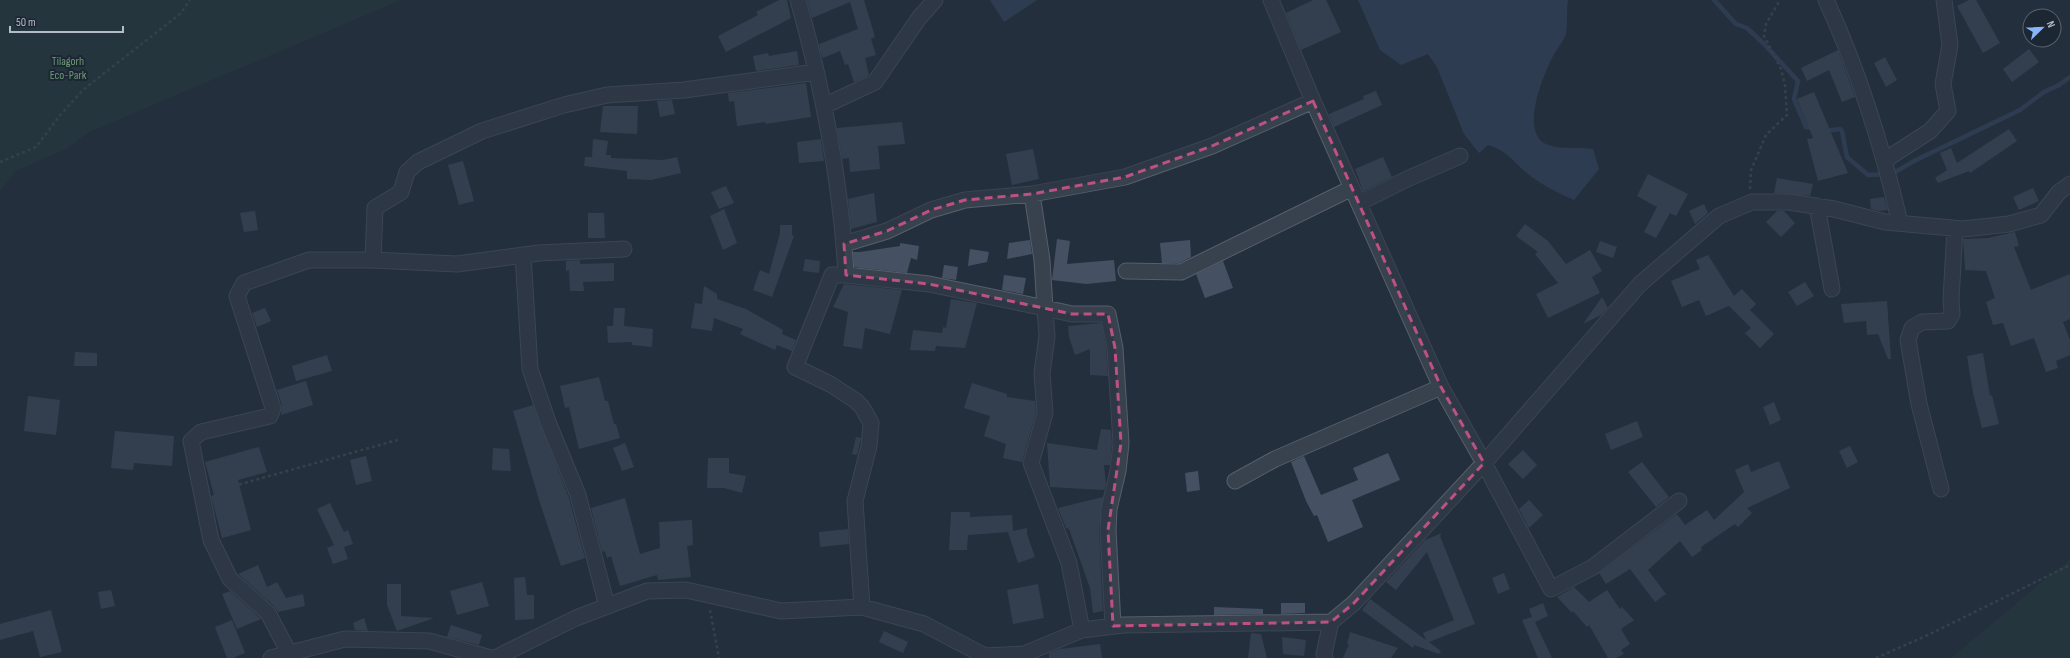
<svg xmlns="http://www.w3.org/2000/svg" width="2070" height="658" viewBox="0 0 2070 658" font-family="'Sofia Sans Condensed',sans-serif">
<rect width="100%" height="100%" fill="#242f3e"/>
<path fill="#263c3f" d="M0 0H401L89 132 66 149 16 171 0 191Z
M2070 559V658H1951Z"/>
<path fill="#394c67" d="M990 0H1037L1004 22Z
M1358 0H1568C1566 11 1568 23 1566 34 1563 42 1556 50 1552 58 1543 76 1521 129 1544 143 1558 151 1578 146 1593 149L1599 169 1574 200C1558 193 1542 185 1528 174 1513 162 1508 151 1488 145L1479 153 1464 134 1437 67 1428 54 1401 65 1380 50Z"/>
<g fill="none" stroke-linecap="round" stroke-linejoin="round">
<path stroke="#394c67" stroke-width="4.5" d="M1714 0 1736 24 1747 28 1764 44 1798 81 1794 99 1806 127 1812 128
M1825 131 1840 129 1842 131 1847 157 1868 175 1892 174 1914 161 2020 110 2044 92 2059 85 2070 77"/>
</g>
<path fill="#455162" d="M779 0H787L791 18 726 52 718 36 758 15 756 12Z
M807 0H864L875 37 871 39 876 55 865 58 869 75 854 82 848 64 845 65 840 51 823 58 820 51 819 44 858 29 850 2 812 18Z
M1313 0H1326L1341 32 1301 50 1286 13Z
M1969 0H1976L2000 43 1983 53 1957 6Z
M2029 49 2039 62 2012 82 2003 69Z
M1838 50 1855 97 1842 102 1829 70 1807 81 1801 68Z
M797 51 799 65 756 71 753 56 768 53 769 56Z
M1885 57 1897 80 1886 87 1874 63Z
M806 83 811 117 766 124 765 122 737 126 734 101 729 102 728 93Z
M1376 91 1382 105 1334 127 1329 114 1364 99 1363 96Z
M1814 92 1848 173 1818 181 1807 139 1813 138 1797 99Z
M672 100 675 114 660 117 657 101Z
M603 106H638L637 134 600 132Z
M902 122 905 144 878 146 880 169 850 172 849 158 842 159 837 128Z
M2009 129 2017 141 1970 173 1969 171 1938 183 1935 178 1947 170 1940 153 1951 148 1957 163Z
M593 139 608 141 606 155H611V158L663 160 677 157 681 173 651 180 627 179V171L584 166 585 157H592Z
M821 139 824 161 799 163 797 142Z
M1033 149 1039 179 1012 185 1006 154Z
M1383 157 1392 177 1363 191 1355 169Z
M463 161 474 201 459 205 448 165Z
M1648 174 1688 194 1676 216 1670 213 1656 238 1644 232 1657 207 1637 196Z
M1777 178 1813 184 1810 196 1774 193Z
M726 186 734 203 719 209 711 192Z
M2033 188 2039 201 2019 210 2013 197Z
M874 193 877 222 851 229 848 199Z
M1884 197 1888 210 1879 211 1871 209 1870 199Z
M1704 204 1708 213 1695 224 1689 211Z
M724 209 737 243 723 250 710 216Z
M255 211 258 230 244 232 240 213Z
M1777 211H1784L1795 223 1781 237 1766 222Z
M588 213H604L605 238H588Z
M1525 224 1548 241 1566 264 1590 250 1602 271 1592 277 1600 293 1548 318 1536 294 1558 283 1535 254 1538 252 1516 236Z
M780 225H792V235L794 236 772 297 753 290 760 270 769 274 780 233Z
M2015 232 2019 246 2014 247 2031 290 2070 274V319L2063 322 2070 340V355L2056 361 2058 368 2046 372 2034 338 2011 346 2003 323 1993 325 1986 302 1995 298 1986 271 1965 270 1963 239 1988 238Z
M1057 239 1070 241 1067 264 1114 260 1116 281 1086 284 1052 280Z
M1030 240 1032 254 1007 259 1009 243Z
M1190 240 1191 257 1179 263H1162L1160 243Z
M1600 241 1617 247 1613 258 1596 252Z
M900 243 919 246 917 260 911 258 907 273 854 267 853 252H860L900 246Z
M970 249 989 252 987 262 968 266Z
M1708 255 1734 296 1742 289 1756 304 1750 310 1774 334 1760 348 1745 333 1751 328 1729 306 1706 316 1699 300 1682 307 1671 281 1700 269 1696 260Z
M805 259 820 261 819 273 803 271Z
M580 260V264L614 263V281L583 282 584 291H570L569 270 566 271V261Z
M1223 261 1233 288 1205 298 1196 274Z
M944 265 958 267 956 280 942 278Z
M1004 275 1026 278 1023 294 1002 290Z
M1805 282 1814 296 1797 306 1788 292Z
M844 284 902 290 890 334 865 328 862 349 843 346 848 312 833 307Z
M704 286 717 294V299L746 309 783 330 782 334 796 340 792 351 777 345 775 350 740 334 743 329 714 318 712 331 691 328 695 303 702 304Z
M1602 297 1608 308 1601 315 1583 324Z
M951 299 977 303 965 348 936 346 935 351 910 350 913 330 942 333 943 327 946 328Z
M1887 301 1891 359H1888L1878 334 1867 335 1866 321 1844 323 1841 304Z
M265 308 271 321 257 327 252 313Z
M614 308H625L624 326 653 329 652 347 632 345V342L608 343 607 326H613Z
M1101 323 1106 347 1108 376 1090 375V349L1075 355 1069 337 1068 326Z
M75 352 97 353V366H74Z
M1983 353 1990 396 1992 395 1999 424 1982 428 1973 393 1967 356Z
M327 355 332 371 296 381 292 366Z
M599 377 605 401H608L614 424H616L620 438 579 449 569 407 565 408 560 386Z
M306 381 313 405 281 415 282 405 277 390Z
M972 383 1007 394V397L1035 401 1036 412 1022 462 1003 458 1006 444 984 436 990 416 964 408Z
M28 396 60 400 56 435 24 431Z
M1774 402 1781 420 1770 425 1763 407Z
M533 405 569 498 585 558 561 566 539 500 513 411Z
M1637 421 1643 437 1611 450 1605 434Z
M1101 429 1111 430 1112 443 1110 465H1104L1106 484 1104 490 1050 487 1047 443 1097 450Z
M115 431 174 436 172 466 134 463 133 470 111 468Z
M856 437 861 438 857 455 852 454Z
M625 443 634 467 622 471 613 448Z
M1850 446 1858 462 1847 468 1839 451Z
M259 447 267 472 238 480 251 530 222 538 211 496 214 495 205 462Z
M493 448 509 449 511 471 492 470Z
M1523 450 1537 465 1523 479 1508 464Z
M1388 453 1400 480 1352 500 1363 527 1328 542 1317 515 1314 516 1306 501 1291 462 1304 456 1321 495 1358 480 1353 468Z
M366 456 372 481 356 485 350 460Z
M708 458H729V473L746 476 742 493 724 488H707Z
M1779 461 1790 488 1747 508 1752 513 1738 527 1735 524 1701 547 1702 550 1692 557 1680 541 1648 570 1666 594 1655 602 1630 569 1606 584 1599 573 1677 514 1685 525 1707 510 1714 520 1744 492 1735 470 1748 464 1751 472Z
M1642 462 1669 497 1656 507 1628 472Z
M1198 471 1200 490 1187 492 1185 473Z
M1103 497 1099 530 1103 611 1093 613 1090 588 1069 529 1066 528 1058 508Z
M625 498 640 554 660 548 659 522 692 520 693 545 687 546 691 577 658 580 657 575 620 586 611 556 607 558 605 551 602 552 591 508Z
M1529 500 1543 515 1529 528 1519 509Z
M330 503 344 532 348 530 353 544 344 547 348 559 333 564 327 548 334 545 317 509Z
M951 512H970V517L1012 515 1013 531 1027 528V534L1035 557 1018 563 1008 532 968 535 967 550H949Z
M848 529 849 544 820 547 819 532Z
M1442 533 1440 536 1475 624 1429 642 1441 651 1439 654 1414 645 1413 648 1362 610 1370 599 1426 640 1423 633 1454 620 1427 552 1396 590 1386 582 1425 540Z
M258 565 267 587 277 582 286 598 303 594 305 606 278 612 274 606 238 574Z
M1504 573 1510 589 1498 594 1492 578Z
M525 577 527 595H534V619L515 620 514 578Z
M482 582 489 606 457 615 450 591Z
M387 584H401V616L434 618 397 631 387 605Z
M1038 584 1044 618 1013 624 1007 590Z
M1574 587 1589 602 1607 590 1620 609 1622 607 1634 620 1621 629 1630 644 1621 650 1624 654 1616 658H1608L1589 625 1587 627 1573 611 1572 613 1557 597Z
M111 590 115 606 101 609 98 592Z
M230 591 261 619 237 629 222 594Z
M1281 603H1305V613L1281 614Z
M1543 603 1548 616 1535 622 1552 658H1538L1522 620 1532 617 1529 609Z
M1214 607 1263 609V614L1214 615Z
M51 610 62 652 40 657 33 631 0 640V624Z
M364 618 368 631 355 630 353 623Z
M232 620 245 653 233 658H227L215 627Z
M451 625 482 635 479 645 447 637Z
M884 631 908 642 903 653 879 642Z
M1350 632 1398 648 1391 658H1343L1349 644H1347Z
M1251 633 1261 634 1267 658H1248Z
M1282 637 1306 640 1304 656 1283 654Z
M1100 644 1102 658H1049V653L1060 649Z"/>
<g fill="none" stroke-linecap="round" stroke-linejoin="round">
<defs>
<path id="minor" d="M798 0C823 89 841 182 846 275L929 284 1045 308 1047 336 1042 373 1045 413 1031 463 1069 563 1082 630
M1271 0 1313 101 1441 387 1484 463 1551 589 1593 567 1679 501
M1826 0C1860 74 1882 145 1900 223
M824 106 875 82 919 18 935 0
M1885 160 1930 131 1948 111 1943 84 1950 45 1944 0
M1032 194 1042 260 1045 308 1072 314H1108L1115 348 1121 443 1118 471 1109 509 1108 530 1113 626
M1359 203 1407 179 1460 156
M1817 206 1832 289
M844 244 887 231 931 210 965 200 1032 194 1125 177 1212 146 1313 101
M523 255 530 369 548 422 578 495 607 606
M373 260 457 264 539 253 624 249
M1126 271 1181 272 1352 188
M846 275H832L795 367 830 384 856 401 862 407 871 423 869 446 855 501 862 607
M1235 481 1275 459 1441 387
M1941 489 1919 404 1908 340 1912 328 1922 322 1948 321 1952 314 1951 299 1955 229
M289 653 268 613 230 579 211 540 191 441 201 432 270 416 273 408 237 296 244 283 309 260H373L375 208 401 192 407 172 418 162 482 131 564 105 607 95 684 90 816 72
M271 658 345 639 429 641 491 658
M495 658 576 618 647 591 686 590 781 611 862 607 924 624 985 656 1024 654 1082 630 1123 625 1331 622 1354 603 1484 463 1640 284 1719 216 1752 202H1789L1834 209 1885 222 1963 229 2009 224 2041 215 2059 192 2070 184
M1325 658 1324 654 1331 622"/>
</defs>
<use href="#minor" stroke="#565f6c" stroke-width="17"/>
<path stroke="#44595c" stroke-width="2.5" stroke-dasharray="3 3" stroke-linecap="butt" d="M0 162 36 147 61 114 84 89 180 14 190 0
M1750 189 1751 170 1766 135 1787 115 1785 85 1781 69 1764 36 1766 24 1780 0
M216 491 401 439
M710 610 719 658
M1876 658 1928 635 2070 565"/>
<use href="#minor" stroke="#38414e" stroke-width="15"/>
</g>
<path d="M0 0H2070V658H0ZM1313 101 1441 387 1484 463 1354 603 1331 622 1113 626 1108 530 1121 443 1115 348 1108 314H1072L929 284 846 275 844 244 887 231 931 210 965 200 1032 194 1125 177 1212 146Z" fill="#242f3e" fill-opacity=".55" fill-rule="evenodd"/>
<path fill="none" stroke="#bd5182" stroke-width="3" stroke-dasharray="8 5" stroke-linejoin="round" d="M1313 101 1441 387 1484 463 1354 603 1331 622 1113 626 1108 530 1121 443 1115 348 1108 314H1072L929 284 846 275 844 244 887 231 931 210 965 200 1032 194 1125 177 1212 146Z"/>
<g text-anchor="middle" stroke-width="4" stroke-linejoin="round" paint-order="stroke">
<g font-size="12" fill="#6b9a76" stroke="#1d2633">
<text x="68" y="65">Tilagorh<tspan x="68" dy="14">Eco-Park</tspan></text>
</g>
</g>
<g transform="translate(2042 28) rotate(67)"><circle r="19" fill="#1d2633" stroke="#59626f"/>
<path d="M0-3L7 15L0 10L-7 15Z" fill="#8ab4f8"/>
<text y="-6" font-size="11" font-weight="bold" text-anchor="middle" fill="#b4bcc9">N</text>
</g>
<path d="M10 26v6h113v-6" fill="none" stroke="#b4bcc9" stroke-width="2"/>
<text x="16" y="26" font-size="12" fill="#b4bcc9" stroke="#1d2633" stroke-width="3" paint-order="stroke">50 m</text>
</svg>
